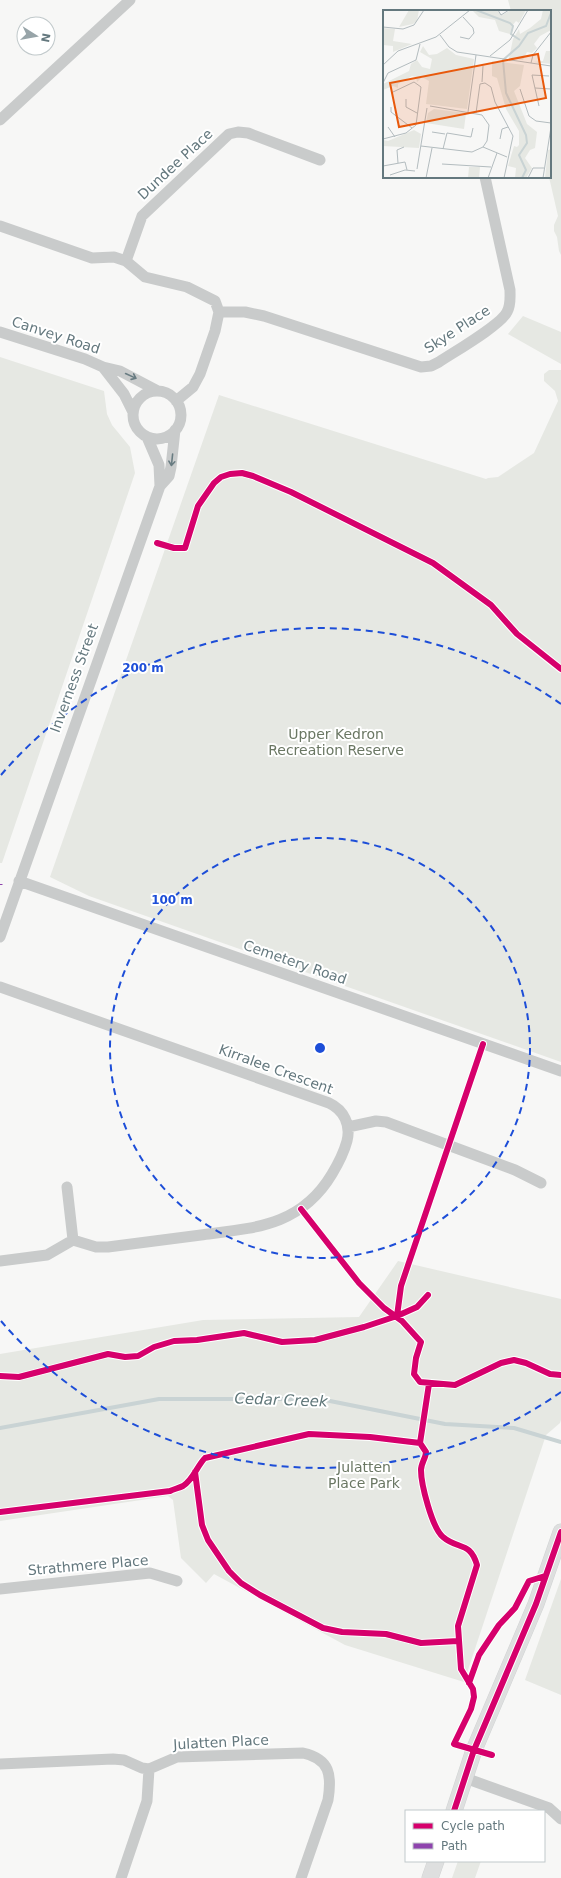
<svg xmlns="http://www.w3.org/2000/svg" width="561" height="1878" viewBox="0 0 561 1878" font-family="'DejaVu Sans',sans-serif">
<rect width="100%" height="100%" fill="#f7f7f6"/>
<path fill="#e6e8e3" d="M508 0H561V255L559 251 557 237 554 231V225L558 216 549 177 550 11H511Z
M523 316 561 332V364L508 334Z
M0 357 104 391 107 414 112 425 130 447 135 473 2 863H0Z
M549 370H561V1062L89 896 50 877 219 395 486 479 488 478 498 477 534 453 558 401 555 391 544 381V374Z
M398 1261 561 1299V1420L560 1423 546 1435 464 1682 345 1645 214 1574 206 1583 181 1558 173 1500 168 1496 0 1521V1354L203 1320 359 1317Z
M561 1579V1695L525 1680Z
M458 1861H481L475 1878H452Z"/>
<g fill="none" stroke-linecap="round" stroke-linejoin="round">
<path stroke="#c9d3d4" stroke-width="4" d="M0 1428 159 1399H320L445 1424 514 1428 561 1442"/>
<defs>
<path id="secondary" d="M454 1811 474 1750 536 1604 561 1532
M430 1878 436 1861"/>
</defs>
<use href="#secondary" stroke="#d1d3d3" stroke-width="17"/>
<path stroke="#c9cbcb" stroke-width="11" d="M0 120 130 0
M0 226 92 258 114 257 126 261 145 277 187 287 215 301 219 312 215 331 200 374 193 387 176 401
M126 261 142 216 229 134 238 132 248 133 320 160
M219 312H245L264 316 421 367 431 366 439 362C454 352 501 325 507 312 511 305 510 298 510 290L485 177
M0 332 85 359 103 367 120 371 158 391
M103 367 124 394 133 412
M133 415a24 24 0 1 1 48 0a24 24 0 1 1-48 0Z
M160 486 169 476 171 467 175 430
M19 881 561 1071
M0 937 160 486 159 465 147 437
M0 987 329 1103C344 1110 351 1125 347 1141 344 1152 338 1164 332 1174 301 1226 255 1228 201 1235 170 1239 139 1243 108 1247H96L73 1240 47 1255 0 1261
M348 1127 376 1121 386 1122 515 1170 541 1183
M67 1187 73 1240
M0 1589 150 1573 177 1581
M0 1764 113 1759 124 1760 142 1768 149 1769 177 1757 303 1753C330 1759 332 1775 328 1800L301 1878
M465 1778 549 1808 561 1819
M121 1878 147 1801 149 1769"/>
<use href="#secondary" stroke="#dedfdf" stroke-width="16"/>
<path stroke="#8e44ad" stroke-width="5" stroke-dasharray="10 5" stroke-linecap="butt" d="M0 884V885"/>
<defs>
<path id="cycleway" d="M157 543 174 548H185L198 506 214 483 221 477 230 474 242 473 253 476 291 492 433 563 491 605 517 634 561 669
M301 1209 359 1283 384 1308 402 1321 421 1342 416 1358 414 1374 420 1382 455 1385 501 1363 514 1360 526 1363 550 1374 561 1375
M397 1316 401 1286 483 1044
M0 1376 19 1377 108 1354 125 1357 138 1356 154 1347 174 1341 197 1340 244 1333 282 1342 315 1340 364 1327 397 1316 417 1307 428 1295
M420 1443 426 1452C426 1458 421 1463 421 1470 421 1484 432 1528 443 1537 458 1550 470 1541 477 1565L458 1626 461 1669 473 1689 474 1697 471 1709 454 1744 492 1755
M195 1472 202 1525 208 1540 229 1571 241 1583 260 1595 323 1628 342 1632 386 1634 421 1643 458 1641
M0 1512 170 1491C174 1489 179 1488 183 1486 193 1480 197 1466 205 1458L309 1434 370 1437 420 1443 429 1384
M469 1683 479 1655 499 1625 515 1608 529 1581 545 1576
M454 1811 474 1750 536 1604 561 1532"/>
</defs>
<use href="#cycleway" stroke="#fff" stroke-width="8"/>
<use href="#cycleway" stroke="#d6006c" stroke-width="6"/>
</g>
<defs><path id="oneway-shaft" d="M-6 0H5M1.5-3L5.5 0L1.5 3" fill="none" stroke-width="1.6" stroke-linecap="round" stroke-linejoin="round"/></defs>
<g stroke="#697c82">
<use href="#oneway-shaft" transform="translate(131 376) rotate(25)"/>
<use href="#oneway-shaft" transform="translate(172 460) rotate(96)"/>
</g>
<g fill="none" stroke="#1d4ed8" stroke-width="2" stroke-dasharray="7 5">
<circle cx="320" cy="1048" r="210"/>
<path d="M561 1392A420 420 0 0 1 1 1321M1 775A420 420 0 0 1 561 704"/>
</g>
<g text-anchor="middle" stroke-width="4" stroke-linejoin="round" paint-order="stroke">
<g font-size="14" fill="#64787e" stroke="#fff">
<text transform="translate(175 164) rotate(-43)" y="5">Dundee Place</text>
<text transform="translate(457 329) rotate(-33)" y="5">Skye Place</text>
<text transform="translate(56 335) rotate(18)" y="5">Canvey Road</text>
<text transform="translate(74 678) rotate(-70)" y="5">Inverness Street</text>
<text transform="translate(295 962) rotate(19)" y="5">Cemetery Road</text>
<text transform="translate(276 1069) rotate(20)" y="5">Kirralee Crescent</text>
<text transform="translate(88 1565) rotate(-5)" y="5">Strathmere Place</text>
<text transform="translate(221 1742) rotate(-3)" y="5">Julatten Place</text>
</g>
<g font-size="14" fill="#6a7763" stroke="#fff">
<text x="336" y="739">Upper Kedron<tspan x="336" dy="16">Recreation Reserve</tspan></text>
<text x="364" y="1472">Julatten<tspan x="364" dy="16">Place Park</tspan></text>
</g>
<g font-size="15" font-style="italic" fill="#5f7679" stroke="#fff">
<text transform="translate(281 1400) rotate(2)" y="5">Cedar Creek</text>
</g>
</g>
<g transform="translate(383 10)">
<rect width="168" height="168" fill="#f7f7f6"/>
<path d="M26 0H36L34 11 30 14 16 17ZM114 0 119 5 128 0H143L136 13 133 11 129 16 127 24 116 21 112 10 96 7 90 1ZM160 0H168V20L157 26 151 34 154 38 149 43 144 42 140 50 126 48 130 29 136 19 137 24 147 18 158 9ZM0 18 12 19 10 31 29 34 10 42V36L0 35ZM40 36 46 45 54 44 64 38 73 45 91 49 84 99 43 94 46 71 39 67 34 72 33 67 29 66 15 74V78L10 76 0 80V74L26 61 28 54 34 50 39 57 47 59 49 49 37 42ZM163 41H168V54L150 52 160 51ZM109 51 141 55 137 76 131 81 144 114 154 122 152 138 147 140 142 148 149 158 143 168H132L133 158 125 156 131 136 134 137 136 135V121L123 99 114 68 109 66ZM51 99 83 103 81 119 43 113 45 103ZM31 120 38 124 36 138 0 136V130L5 131ZM168 139V168H162L165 140ZM86 157H97L96 168H85Z" fill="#e6e8e3"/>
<path fill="none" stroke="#c9d3d4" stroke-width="2" d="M93 0 127 13 130 16 128 24 137 30M139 168 143 160 136 145 144 133 143 125 123 83 120 50 136 36 145 23 163 16 168 3"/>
<path fill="none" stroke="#b3bcbf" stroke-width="1" d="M115 0 118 5 126 0M0 17 20 19 31 15 41 0M57 25 66 37 74 42 168 56M77 27 86 29 91 23 90 18 80 7M107 46 127 30 145 0M148 53 150 45 168 22M0 55 15 41 53 27 87 0M99 72 100 56M0 73 5 63 33 50 37 34M152 78 168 79M137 79 146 106 153 111 168 113M23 89V97L34 103M156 96 149 65 166 66M8 97V102L29 118M85 102 93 45M93 103 97 74 102 73 108 77 112 92 130 126 121 168M5 117 12 127M49 122 62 124M0 129 23 123 33 115 38 77 31 72 10 82M117 129 119 119 125 117M38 136 89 142 100 137 104 131 106 115 99 105 47 96M100 137 124 147M60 139 64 123 88 127 90 118M15 153 14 140 21 137M59 154 108 157M0 156 22 152 24 160M34 159 44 98M7 165 22 160 32 161M43 168 49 138M105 168 114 143M145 168 150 158H161M160 168 168 117"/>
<path fill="#e8590c" fill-opacity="0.15" stroke="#e8590c" stroke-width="2" d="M155 44 163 88 16 117 7 73Z"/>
<rect width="168" height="168" fill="none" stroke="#64787e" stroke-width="2"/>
</g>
<circle cx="320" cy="1048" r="6" fill="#1d4ed8" stroke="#fff" stroke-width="2"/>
<g font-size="12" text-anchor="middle" font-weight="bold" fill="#1d4ed8" stroke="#fff" stroke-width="4" stroke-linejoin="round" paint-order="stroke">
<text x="143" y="672">200 m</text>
<text x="172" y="904">100 m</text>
</g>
<rect x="405" y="1810" width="140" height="52" fill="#ffffff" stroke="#c1c9cb"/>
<rect x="413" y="1823" width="20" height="6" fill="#d6006c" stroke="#c1c9cb"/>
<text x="441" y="1830" font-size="12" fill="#64787e">Cycle path</text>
<rect x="413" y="1843" width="20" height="6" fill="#8e44ad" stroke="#c1c9cb"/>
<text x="441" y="1850" font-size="12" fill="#64787e">Path</text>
<g transform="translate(36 36) rotate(101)"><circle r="19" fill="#ffffff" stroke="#c1c9cb"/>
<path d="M0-3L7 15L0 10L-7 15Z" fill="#97a4a8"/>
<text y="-6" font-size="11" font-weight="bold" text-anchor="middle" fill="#64787e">N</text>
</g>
</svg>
